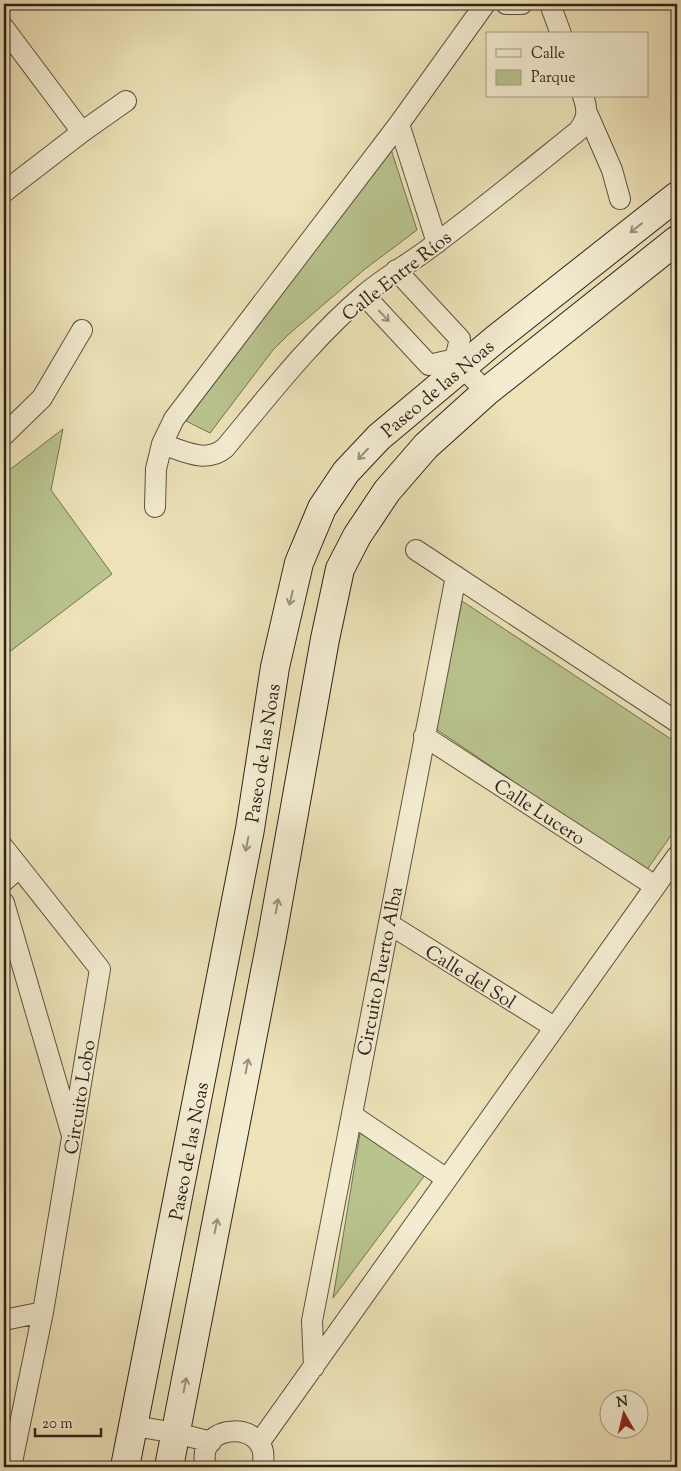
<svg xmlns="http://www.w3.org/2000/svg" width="681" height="1471" viewBox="0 0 681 1471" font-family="'Sorts Mill Goudy',serif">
<rect width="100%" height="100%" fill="#ede2b8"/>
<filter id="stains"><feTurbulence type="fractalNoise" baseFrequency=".004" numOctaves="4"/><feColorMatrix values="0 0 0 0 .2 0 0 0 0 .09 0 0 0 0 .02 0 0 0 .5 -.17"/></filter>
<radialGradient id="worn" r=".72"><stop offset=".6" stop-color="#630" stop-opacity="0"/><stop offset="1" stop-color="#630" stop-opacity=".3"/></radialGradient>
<path fill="#b9c38e" stroke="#727354" d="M391 149 417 230 365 269 288 335 273 350 210 433 186 421Z
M63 429 51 490 112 574 4 656V474Z
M462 601 677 743V827L646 871 436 729Z
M360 1133 425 1175 333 1298Z"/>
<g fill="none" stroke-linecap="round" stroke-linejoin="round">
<defs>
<path id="street" d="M506 4H522
M550 4 561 34
M4 28 82 132
M588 115 612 170 620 199
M399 124 437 243
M4 192 82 132 126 101
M396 270 460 339 455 359
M364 295 429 365 455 359
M455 359 486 392
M4 435 42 398 82 330
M162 444C184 451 206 464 225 448 269 395 312 339 365 294 388 275 415 260 439 241 486 206 532 168 578 131 588 119 588 110 583 96
M155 507 156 469 162 444 174 419 399 124 485 4
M416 550 677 722
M424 736 655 886
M4 848 100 969 43 1312 11 1467
M4 881 19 868
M4 903 71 1132
M389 924 554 1027
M352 1115 447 1179
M4 1320 43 1312
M314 1367 312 1321 456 576
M134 1426 176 1433 211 1442
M259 1443 677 856
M206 1467C193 1420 275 1419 262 1467"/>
<path id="secondary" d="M125 1467 250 829 275 667 299 563 322 508 346 472 379 437 497 338 677 196
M169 1467 272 936 325 639 340 569 357 536 387 491 426 446 486 392 677 240"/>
</defs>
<use href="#street" stroke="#5c5342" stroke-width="22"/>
<use href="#secondary" stroke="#2c231a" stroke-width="30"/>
<use href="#street" stroke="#f3ecd1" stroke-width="20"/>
<use href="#secondary" stroke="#f3ecd1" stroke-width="28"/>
</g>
<defs><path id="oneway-shaft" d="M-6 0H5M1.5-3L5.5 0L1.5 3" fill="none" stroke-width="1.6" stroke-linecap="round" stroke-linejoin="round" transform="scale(1.25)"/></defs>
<g stroke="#99927f">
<use href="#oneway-shaft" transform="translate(636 228) rotate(142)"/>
<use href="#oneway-shaft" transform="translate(384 316) rotate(47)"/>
<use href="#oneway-shaft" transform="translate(363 454) rotate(133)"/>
<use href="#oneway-shaft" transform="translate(291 598) rotate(103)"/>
<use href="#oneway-shaft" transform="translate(247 844) rotate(101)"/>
<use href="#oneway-shaft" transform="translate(277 906) rotate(-80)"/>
<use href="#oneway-shaft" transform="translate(247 1066) rotate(-79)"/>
<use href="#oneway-shaft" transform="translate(216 1226) rotate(-79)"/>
<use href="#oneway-shaft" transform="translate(185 1385) rotate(-79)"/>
</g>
<g text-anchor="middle" stroke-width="4" stroke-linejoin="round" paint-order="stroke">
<g font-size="19" fill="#2c231a" stroke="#f3ecd1">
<text transform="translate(396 275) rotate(-38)" y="7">Calle Entre Ríos</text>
<text transform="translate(437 388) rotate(-40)" y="7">Paseo de las Noas</text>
<text transform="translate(262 753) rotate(-81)" y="7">Paseo de las Noas</text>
<text transform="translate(540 811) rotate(33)" y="7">Calle Lucero</text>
<text transform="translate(379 971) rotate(-79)" y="7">Circuito Puerto Alba</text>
<text transform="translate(471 976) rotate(32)" y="7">Calle del Sol</text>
<text transform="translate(79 1097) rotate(-81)" y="7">Circuito Lobo</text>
<text transform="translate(188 1151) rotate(-79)" y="7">Paseo de las Noas</text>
</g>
</g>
<rect width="681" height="1471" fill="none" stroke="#ede2b8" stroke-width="20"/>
<rect x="5" y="5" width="671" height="1461" fill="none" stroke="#2c231a" stroke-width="2.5"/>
<rect x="10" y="10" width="661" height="1451" fill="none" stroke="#2c231a"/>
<rect x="486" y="32" width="162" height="65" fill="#f3ecd1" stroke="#a39c88"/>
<rect x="496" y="49" width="25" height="8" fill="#f3ecd1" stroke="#a39c88"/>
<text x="531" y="58" font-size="15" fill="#2c231a">Calle</text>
<rect x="496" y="70" width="25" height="15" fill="#b9c38e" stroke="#a39c88"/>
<text x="531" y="82" font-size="15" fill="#2c231a">Parque</text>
<g transform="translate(624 1414) rotate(352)"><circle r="24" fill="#f3ecd1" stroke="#a39c88"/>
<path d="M0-4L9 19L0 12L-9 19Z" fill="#8f2418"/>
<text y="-8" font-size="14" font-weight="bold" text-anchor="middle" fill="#2c231a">N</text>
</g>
<path d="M35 1428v8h66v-8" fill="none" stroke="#2c231a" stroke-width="2.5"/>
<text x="42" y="1428" font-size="15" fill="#2c231a" stroke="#f3ecd1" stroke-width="4" paint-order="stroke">20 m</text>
<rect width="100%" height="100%" filter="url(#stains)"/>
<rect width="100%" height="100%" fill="url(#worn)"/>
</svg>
